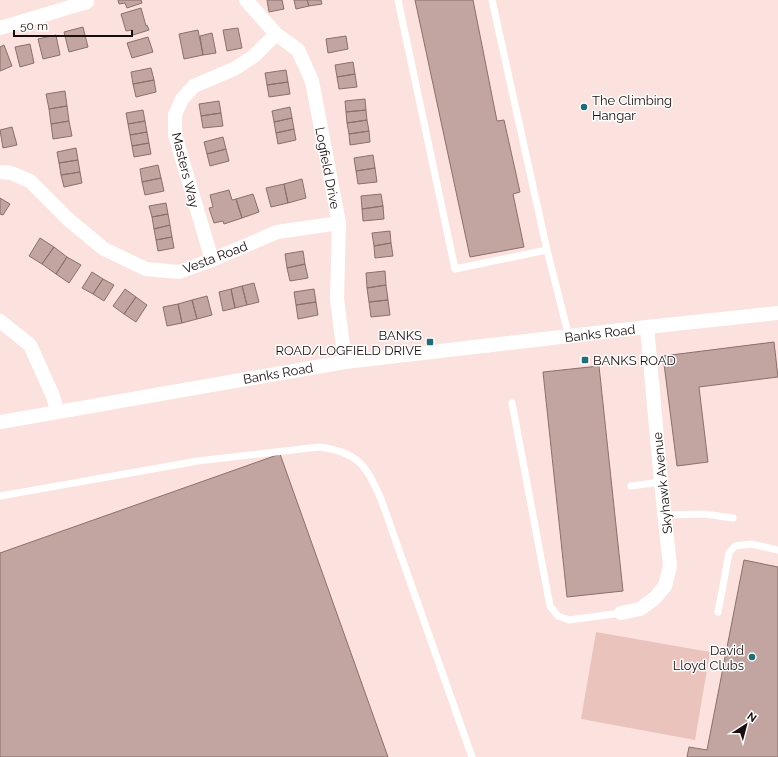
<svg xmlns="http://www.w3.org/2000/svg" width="778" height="757" viewBox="0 0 778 757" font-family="Raleway,sans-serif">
<rect width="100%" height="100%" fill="#fce2de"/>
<path fill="#ebc3bd" d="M596 632 710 652 695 740 581 719Z"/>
<path fill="#c2a5a0" stroke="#8a6f6b" d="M118 0H141L142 3 127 8 125 3 119 4Z
M267 0H282L284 9 269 12Z
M294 0H307L309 6 296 9Z
M307 0H321L322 4 309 6Z
M415 0H473L497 121 504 120 520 192 513 194 524 247 470 257Z
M141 8 146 26 147 25 149 30 133 35 132 30 126 31 121 14Z
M83 27 88 47 69 52 64 32Z
M238 28 242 48 227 51 223 30Z
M198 30 203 55 184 59 179 34Z
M212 33 216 53 203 55 200 36Z
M56 35 60 55 43 59 38 39Z
M346 36 348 49 328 53 326 39Z
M148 37 153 52 132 58 127 43Z
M30 44 34 63 20 67 15 47Z
M4 45 12 66 0 71V47Z
M353 62 355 74 337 77 335 65Z
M151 68 154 80 133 84 131 72Z
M286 70 288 82 267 85 265 73Z
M355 74 357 87 339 89 337 77Z
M154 80 156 92 136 97 133 84Z
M288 82 290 94 269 97 267 85Z
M65 91 67 106 49 109 46 94Z
M365 99 366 110 346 112 345 101Z
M219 101 221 113 201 116 199 104Z
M67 106 69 121 51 124 49 109Z
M290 107 292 118 274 122 272 111Z
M143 110 145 121 128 124 126 113Z
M366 110 367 120 347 123 346 112Z
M221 113 223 126 203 128 201 116Z
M292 118 294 129 276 133 274 122Z
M367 120 369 131 349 134 347 123Z
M69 121 72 136 53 139 51 124Z
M145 121 147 132 130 135 128 124Z
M12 127 17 145 3 148 0 130Z
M294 129 296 140 278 144 276 133Z
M369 131 370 142 350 145 349 134Z
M147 132 149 143 132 146 130 135Z
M223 137 226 149 207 154 204 142Z
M149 143 151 154 134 157 132 146Z
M76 148 78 160 59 163 57 152Z
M226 149 229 161 210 166 207 154Z
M373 155 375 168 356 171 354 158Z
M78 160 80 172 61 175 59 163Z
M158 165 161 178 142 182 140 169Z
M375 168 377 182 358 184 356 171Z
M80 172 82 183 64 187 61 175Z
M161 178 164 191 145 195 142 182Z
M302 179 306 198 288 203 284 184Z
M284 184 288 203 271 207 266 188Z
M229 190 232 200 236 199 242 218 224 224 223 221 214 223 209 208 213 207 210 195Z
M253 194 259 212 242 218 236 199Z
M381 194 383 206 362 209 361 196Z
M0 198 10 204 3 215 0 214Z
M166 203 168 214 152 217 149 206Z
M383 206 384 219 363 221 362 209Z
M168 214 170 225 154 229 152 217Z
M170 225 172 237 156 240 154 229Z
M390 231 391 243 374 246 372 233Z
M172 237 174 248 158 251 156 240Z
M40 238 54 247 42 264 29 256Z
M391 243 393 256 375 258 374 246Z
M54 247 67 257 56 274 42 264Z
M303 251 305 264 287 268 285 254Z
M67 257 81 265 69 283 56 274Z
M305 264 308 278 290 281 287 268Z
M385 271 386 285 367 288 366 273Z
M92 272 103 279 93 294 82 288Z
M103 279 114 285 104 301 93 294Z
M254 283 259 302 247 305 242 286Z
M386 285 388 300 369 302 367 288Z
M242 286 247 305 235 308 231 289Z
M125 289 136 297 124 314 113 306Z
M231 289 235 308 223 311 219 292Z
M314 289 316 302 296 305 294 292Z
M207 296 212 315 197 319 192 300Z
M136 297 147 305 136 322 124 314Z
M192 300 197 319 182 323 178 304Z
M388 300 390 315 371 317 369 302Z
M316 302 318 315 298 319 296 305Z
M178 304 182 323 167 326 163 307Z
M774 342 778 377 699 387 708 462 677 466 663 356Z
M599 366 623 591 567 597 543 372Z
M280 454 388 757H0V553Z
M744 560 778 567V757H687L689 747 707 750Z"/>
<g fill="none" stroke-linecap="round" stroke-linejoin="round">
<path stroke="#fff" stroke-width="7" d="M398 0 455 269 547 250
M492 0 547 250 569 337
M512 403 550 606 558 616 569 620 621 613
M631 486 661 482
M0 496 198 461 319 447C358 452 366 465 381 499L472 757
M665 515 704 514 733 518
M718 612 729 553 735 546 751 544 778 550"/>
<path stroke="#fff" stroke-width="14" d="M246 0 276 34 298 50 312 81 339 223 337 299 345 362
M0 28 87 2 86 0
M0 172 11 173 30 181 69 220 104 249 146 269 179 272 212 260 277 232 339 223
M212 260 175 135V115L182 99 194 86 236 68 254 56 276 34
M0 321 30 345 53 396 57 411
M0 422 345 362 647 327 778 313
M621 613 640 609 655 598 665 586 670 566 661 482 647 327"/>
</g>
<g fill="#226c76" stroke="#fff" stroke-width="1.5">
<circle cx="584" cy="107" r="4"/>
<rect x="426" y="338" width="8" height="8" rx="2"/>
<rect x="581" y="356" width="8" height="8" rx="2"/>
<circle cx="752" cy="657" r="4"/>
</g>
<g text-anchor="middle" stroke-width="3" stroke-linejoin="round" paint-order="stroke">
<g font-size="13" fill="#190e0d" stroke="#fff" text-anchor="start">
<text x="592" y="105">The Climbing<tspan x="592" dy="15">Hangar</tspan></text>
<text x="422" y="340" text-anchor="end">BANKS<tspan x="422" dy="15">ROAD/LOGFIELD DRIVE</tspan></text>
<text x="593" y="365">BANKS ROAD</text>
<text x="744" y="655" text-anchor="end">David<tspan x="744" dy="15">Lloyd Clubs</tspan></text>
</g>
<g font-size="13" fill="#190e0d" stroke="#fff">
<text transform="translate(328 168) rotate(79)" y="5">Logfield Drive</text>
<text transform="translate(186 170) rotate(76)" y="5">Masters Way</text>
<text transform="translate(215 257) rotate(-21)" y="5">Vesta Road</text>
<text transform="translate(600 333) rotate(-7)" y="5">Banks Road</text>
<text transform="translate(278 373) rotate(-10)" y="5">Banks Road</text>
<text transform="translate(662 483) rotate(-96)" y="5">Skyhawk Avenue</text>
</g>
</g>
<g transform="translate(746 725) rotate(36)" stroke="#ffffff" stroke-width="3" paint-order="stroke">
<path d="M0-3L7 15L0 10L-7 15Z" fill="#190e0d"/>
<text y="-6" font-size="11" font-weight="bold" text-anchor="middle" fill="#190e0d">N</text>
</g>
<path d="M14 30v6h118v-6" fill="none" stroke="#190e0d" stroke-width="2"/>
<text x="20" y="30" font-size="12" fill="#190e0d" stroke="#ffffff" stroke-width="3" paint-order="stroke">50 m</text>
</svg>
